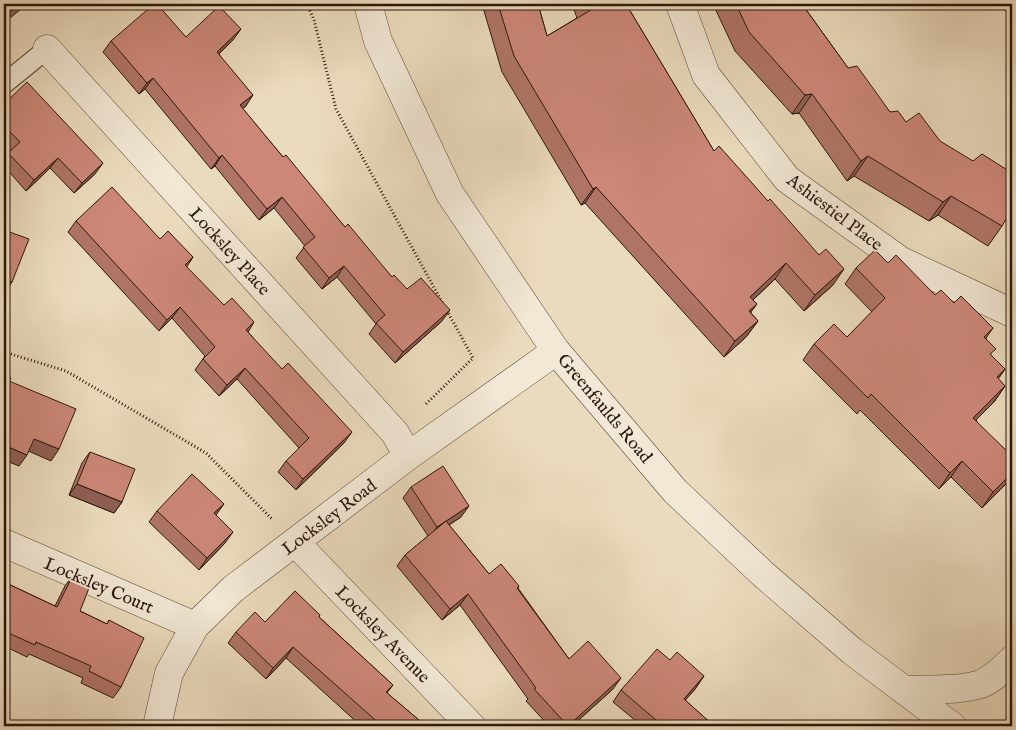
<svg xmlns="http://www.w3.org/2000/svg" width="1016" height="730" viewBox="0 0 1016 730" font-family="'IM FELL English',serif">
<rect width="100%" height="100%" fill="#ebdbbe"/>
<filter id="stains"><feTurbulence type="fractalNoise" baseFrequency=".004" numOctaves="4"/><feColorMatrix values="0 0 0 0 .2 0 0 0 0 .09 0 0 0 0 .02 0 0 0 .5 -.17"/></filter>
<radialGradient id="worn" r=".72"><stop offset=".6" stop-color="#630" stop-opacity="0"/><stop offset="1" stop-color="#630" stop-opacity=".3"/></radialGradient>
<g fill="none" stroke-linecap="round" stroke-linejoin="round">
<defs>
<path id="service" d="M4 84 47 49"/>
<path id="minor" d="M680 4 706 75 787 179 901 261 1012 313
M47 49 395 433 408 456
M295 542 471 726
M4 543 195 626
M904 690C928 689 959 691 981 684 993 679 1003 669 1012 660
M157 726 169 673 195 626 233 589 408 456 556 351"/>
<path id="tertiary" d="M368 4 378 41 450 194 556 351 675 491 763 574 852 651 952 726"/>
</defs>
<use href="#service" stroke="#5c4838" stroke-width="21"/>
<use href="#minor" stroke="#5c4838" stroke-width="29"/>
<use href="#tertiary" stroke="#5c4838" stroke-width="29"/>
<path stroke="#2c170c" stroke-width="3" stroke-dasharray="1 2.5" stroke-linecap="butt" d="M307 4 314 20 336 109 443 304
M4 352 66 371 206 453 273 520
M426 404 473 358 446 309"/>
<use href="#service" stroke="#f2e8d5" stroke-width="19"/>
<use href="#minor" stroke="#f2e8d5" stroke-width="28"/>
<use href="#tertiary" stroke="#f2e8d5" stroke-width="28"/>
</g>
<path fill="#af7467" stroke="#2c170c" d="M482 4H538L547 36 577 18 572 4H626L714 151 833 285 804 311 775 279 753 300 751 313 758 321 746 337 724 357 585 203 581 205 502 72Z
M713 4H802L848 68 890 112 906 122 1002 226 988 246 938 215 929 221 854 176 847 181 799 113 792 114 735 51Z
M186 37 233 40 219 54 246 106 242 108 283 157 345 227 392 277 407 289 442 321 395 363 369 334 376 324 337 277 322 289 296 258 305 246 274 208 259 220 215 166 211 169 145 89 139 94 103 52 111 41Z
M4 104 95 174 74 193 50 168 26 191 4 166V159L10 151 4 144Z
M76 221 160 239 193 257 186 267 248 332 344 443 296 490 278 472 286 461 299 448 237 379 219 396 195 370 205 356 172 318 159 331 68 232Z
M888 263 935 295 986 338 991 355 1005 369 998 379 1005 386 994 402 976 420 1010 480 982 508 951 477 939 489 860 410 857 414 803 360 814 344 847 337 872 312 845 284 856 268Z
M90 452 122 502 114 513 69 495 82 463Z
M411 487 461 517 449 525 489 574 519 586 518 588 569 659 613 689 572 726H549L526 701 528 699 460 605 442 620 397 566 405 555 428 536 403 498Z
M157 511 225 543 199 570 149 522Z
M73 575 80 611 107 624 109 620 121 687 113 698 81 683 83 678 29 654 27 657 4 646V582L55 606 65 586Z
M319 617 393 685 387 693 426 726H361L286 658 266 679 228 643 236 632 265 622Z
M670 660 696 688 685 700 714 726H642L613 702 621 690Z"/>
<path fill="#8f5e54" stroke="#2c170c" d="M19 4H27L4 23V17Z
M241 29 233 40 209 63 217 52Z
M153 78 145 89 139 94 147 83Z
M812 94 799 113 792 114 805 95Z
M253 95 246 106 232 116 240 105Z
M222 155 215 166 211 169 219 158Z
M868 156 854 176 847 181 861 161Z
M58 158 50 168 26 191 34 180Z
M103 163 95 174 74 193 82 183Z
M596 187 585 203 581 205 593 189Z
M951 196 938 215 929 221 943 202Z
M282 197 274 208 259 220 267 209Z
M193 257 186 268 185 265Z
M786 263 775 279 739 313 750 297Z
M344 266 337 277 322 289 329 278Z
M844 269 833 285 804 311 815 295Z
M4 279 12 282 4 294Z
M757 304 745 320 749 311Z
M180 307 172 318 159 331 167 320Z
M450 310 442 321 395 363 403 352Z
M758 321 746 337 724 357 735 341Z
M254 322 247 334 246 330Z
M993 328 982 344 984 337Z
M245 368 237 379 219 396 227 385Z
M1005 369 994 385 997 377Z
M1005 386 994 402 962 434 973 418Z
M352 432 344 443 296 490 303 479Z
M34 439 59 449 51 461 26 450Z
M4 445 27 455 19 466 4 460Z
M962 461 951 477 939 489 950 473Z
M1012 473V477L1010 480 982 508 993 492Z
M77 484 122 502 114 513 69 495Z
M224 504 216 515 214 513Z
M469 506 461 517 429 538 437 527Z
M233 532 225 543 199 570 207 558Z
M468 594 460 605 442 620 450 609Z
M293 647 286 658 266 679 273 668Z
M704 676 696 688 676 711 684 699Z
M621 678 613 689 572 726H567Z"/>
<path fill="#cc8778" stroke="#2c170c" d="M4 4H19L4 17Z
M154 4H157L186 37 219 6 241 29 217 52 253 95 240 105 283 157 286 155 345 227 348 224 392 277 394 275 407 289 421 278 450 310 403 352 376 323 385 315 344 266 329 278 303 247 315 237 282 197 267 209 222 155 219 158 153 78 147 83 111 41Z
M498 4H538L547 36 591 10 589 4H626L714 151 719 146 768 201 770 199 819 255 826 249 844 269 815 295 786 263 750 297 757 304 749 311 758 321 735 341 596 187 593 189 514 56Z
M736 4H802L848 68 857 66 890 112 898 111 906 122 919 113 940 141 973 161 982 154 1012 173V209L1002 226 951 196 943 202 868 156 861 161 812 94 805 95 749 32Z
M27 82 103 163 82 183 58 158 34 180 8 153 20 142 4 126V104Z
M112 187 160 239 168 231 193 257 185 265 224 305 232 298 254 322 246 330 282 369 288 363 352 432 303 479 286 461 309 438 245 368 227 385 203 359 215 347 180 307 167 320 76 221Z
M4 230 29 239 12 282 4 279Z
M875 250 888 263 896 255 935 295 941 290 954 303 961 296 993 328 984 337 996 349 990 354 1005 369 997 377 1005 386 973 418 1012 456V473L993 492 962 461 950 473 871 394 868 398 814 344 834 324 847 337 885 298 856 268Z
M4 375 11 378 9 381 76 409 59 449 34 439 27 455 4 445Z
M90 452 135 469 122 502 77 484Z
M443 466 469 506 437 527 411 487Z
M192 474 224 504 214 513 233 532 207 558 157 511Z
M446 521 489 574 501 564 519 586 517 588 569 659 588 641 621 678 568 726 534 689 536 688 468 594 450 609 405 555Z
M73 575 91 583 80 611 107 624 109 620 144 638 121 687 89 671 91 666 36 642 35 645 4 631V582L57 607Z
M295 591 320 615 319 617 393 685 386 692 426 726H382L293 647 273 668 236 632 255 612 265 622Z
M657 649 670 660 677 652 704 676 684 699 714 726H663L621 690Z"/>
<g text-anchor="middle" stroke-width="4" stroke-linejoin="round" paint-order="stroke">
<g font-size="18" fill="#2c170c" stroke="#f2e8d5">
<text transform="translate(835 212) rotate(37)" y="6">Ashiestiel Place</text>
<text transform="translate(230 251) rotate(48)" y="6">Locksley Place</text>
<text transform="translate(605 408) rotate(50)" y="6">Greenfaulds Road</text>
<text transform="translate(329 517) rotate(-37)" y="6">Locksley Road</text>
<text transform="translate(99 585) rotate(23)" y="6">Locksley Court</text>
<text transform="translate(383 634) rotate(46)" y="6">Locksley Avenue</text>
</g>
</g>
<rect width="1016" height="730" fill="none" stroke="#ebdbbe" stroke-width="20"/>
<rect x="5" y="5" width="1006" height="720" fill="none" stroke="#2c170c" stroke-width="2.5"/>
<rect x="10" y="10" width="996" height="710" fill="none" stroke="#2c170c"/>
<rect width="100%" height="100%" filter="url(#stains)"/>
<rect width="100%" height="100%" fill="url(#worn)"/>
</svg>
